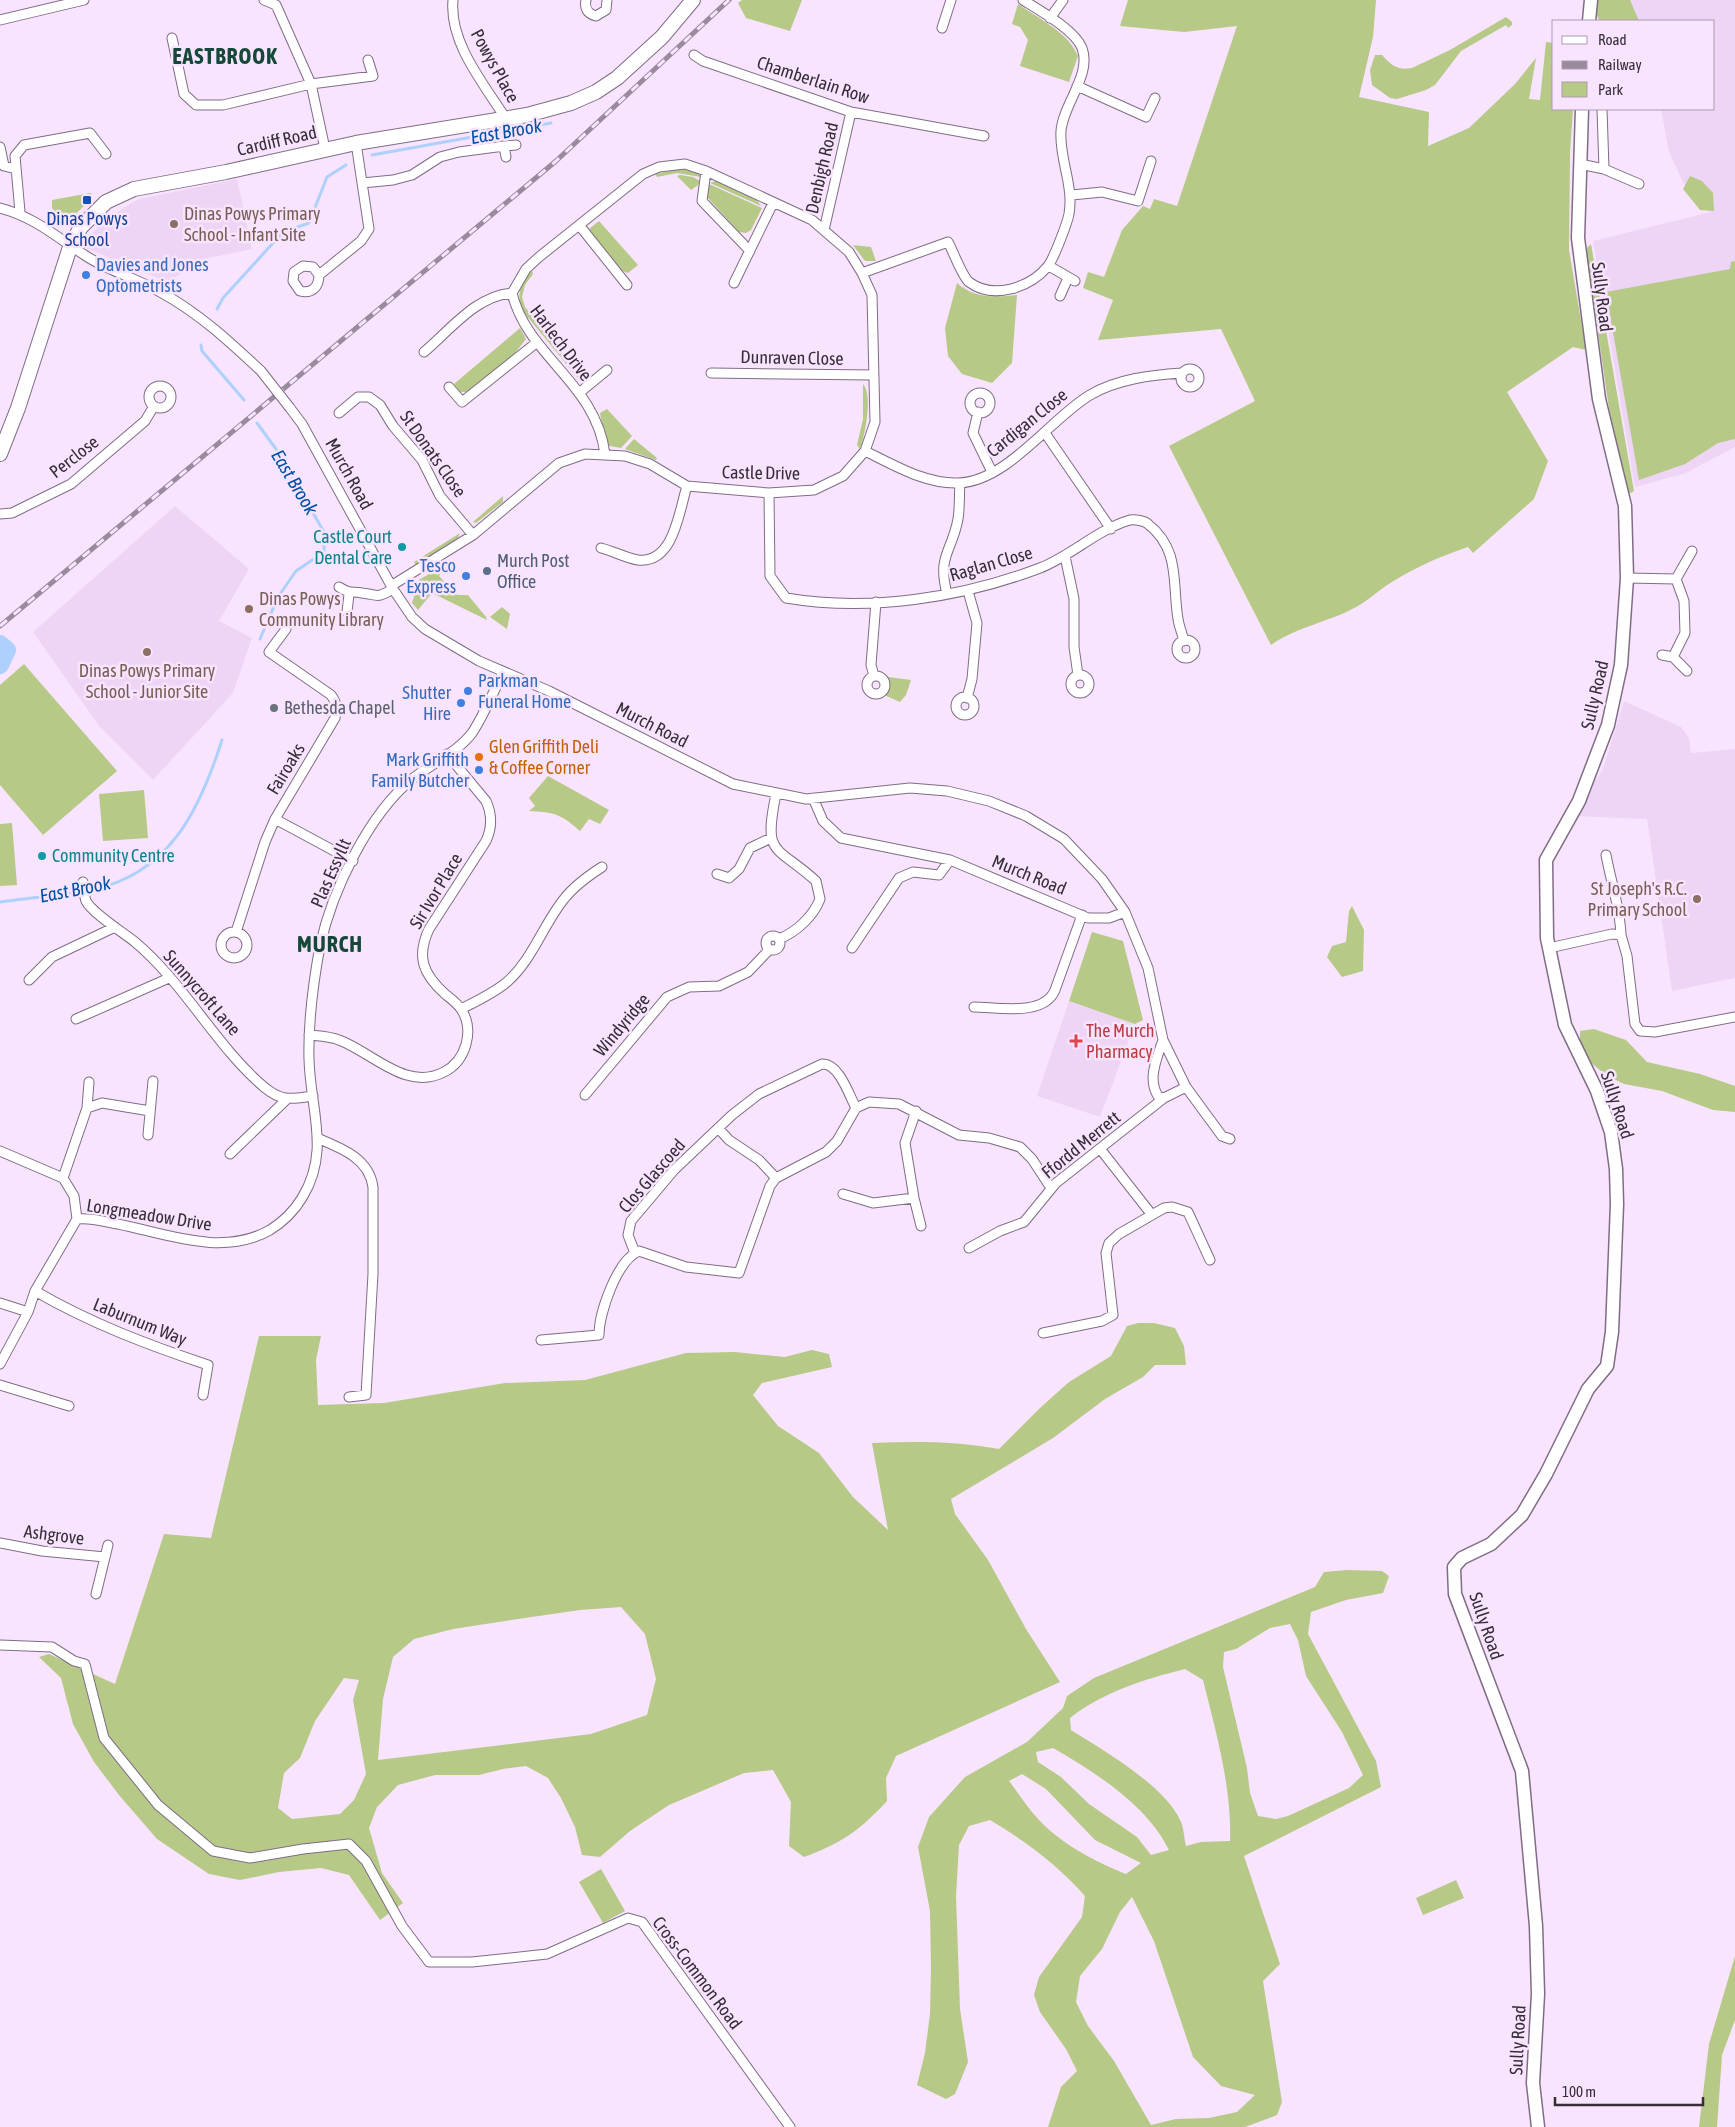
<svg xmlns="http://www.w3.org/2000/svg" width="1735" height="2127" viewBox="0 0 1735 2127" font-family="'Asap Condensed',sans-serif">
<rect width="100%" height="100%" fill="#f8e4fe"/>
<path fill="#eed5f5" d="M1628 0H1735V447L1686 473 1635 487 1593 241 1711 212 1683 182 1669 152 1661 109H1714V21H1638Z
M237 179 252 249 204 259 168 282 86 248 92 233 110 216 139 199Z
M175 506 249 569 219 621 252 638 233 693 153 780 100 727 33 632Z
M1624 701 1681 727 1689 738 1691 753 1735 749V978L1672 991 1647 819 1572 816 1603 769Z
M1069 1001 1135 1024 1100 1117 1037 1096Z"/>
<path fill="#b6c986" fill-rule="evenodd" d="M742 0H802L790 31 746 18 738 3Z
M1128 0H1376L1373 37 1359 97 1429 112 1428 146 1469 128 1515 84 1536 58 1529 99 1540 100 1546 42 1554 43V109H1573L1570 153 1569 250 1586 350 1573 347 1507 392 1548 461 1534 499 1473 553 1468 547C1441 556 1416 567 1392 582 1380 589 1370 599 1358 606 1330 622 1298 626 1271 645L1169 446 1255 401 1221 329 1098 340 1113 300 1083 288 1088 272 1104 277 1122 230 1143 206 1150 209 1154 199 1177 206 1237 26 1184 32 1120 26Z
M1588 0H1630L1639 21H1600Z
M1018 4C1039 19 1068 32 1078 56L1069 82 1020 66 1028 40 1020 27 1012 24Z
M1506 17 1512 22V25L1508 28 1506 25 1461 51 1435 85 1426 90 1397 99 1390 98 1372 85 1370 70 1375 55H1382C1391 65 1398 71 1412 68L1450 50Z
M683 168 700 173 701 177 677 173 657 177 655 174Z
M680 175 693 177 700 181 698 185 691 190 677 176Z
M1690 176 1702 181 1713 193 1714 211 1700 210 1683 189Z
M718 180 756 199 761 206 710 183Z
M709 184 762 208 751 230 746 233 739 232 707 197Z
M90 193 92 194 84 200 85 205 67 222 62 221 52 208V200Z
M599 221 638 265 628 273 622 271 590 233 589 229Z
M1591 244 1634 491 1627 495 1609 409 1586 249Z
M853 245 871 247 876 261H865Z
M1735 261V439L1718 443 1685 464 1639 480 1606 292 1730 269 1731 262Z
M532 271 533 274 525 285 522 297 525 307 584 380 577 377 522 310C517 296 519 279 532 271Z
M957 283C975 299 995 297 1017 295L1012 363 992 383 962 374 948 356 945 328Z
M520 328 526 339 515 353 468 392H460L454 384Z
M863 384C873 394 865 436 860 449L857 445 863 419Z
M607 409 632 436 621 448 610 446 605 441 600 413Z
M634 439 657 458 656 460 625 449Z
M503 496V502L476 523 473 522Z
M460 533 458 538 416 565 414 562Z
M434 571 441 573 439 576 457 595H468L486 617 487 620 432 593 418 610 412 603 419 580Z
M502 607 510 614 507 629 490 617Z
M24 664 117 771 43 835 0 785V685Z
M888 677 911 680 906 695 900 702 882 694 887 692 890 686Z
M548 776 609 810 600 824 589 819 580 831C561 814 554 812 529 811L535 806 529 798Z
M144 790 148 838 103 841 99 794Z
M12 823 17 885 0 886V824Z
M1352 906 1364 930 1363 971 1342 977 1327 957 1332 946 1346 942 1349 911Z
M1092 932 1123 941 1143 1020 1135 1024 1069 1001Z
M1594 1029 1626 1040 1647 1062 1700 1074 1735 1086V1112L1713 1110 1662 1091 1624 1084 1606 1075 1580 1054V1031Z
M1138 1323H1154L1175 1328 1184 1346 1186 1365H1155L1143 1377 1105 1399 1053 1438 951 1499 955 1514 988 1560 1026 1629 1060 1682 896 1756 886 1778 887 1801C859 1831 842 1843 804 1857L789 1846 791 1802 773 1770 744 1773 669 1805 630 1831 600 1857 582 1855 575 1827 561 1798 548 1778 526 1766 503 1769 479 1775H435L398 1785 377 1807 369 1828 382 1873 403 1903 380 1920 349 1875 321 1868 279 1872 240 1880 209 1874 157 1839 119 1795 94 1762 73 1724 61 1678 39 1657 49 1654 115 1684 164 1534 211 1538 259 1336H321L316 1360 318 1405 384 1403 505 1383 585 1380 686 1353 735 1352 785 1357 812 1350 829 1354 832 1367 762 1383 753 1395 778 1426 819 1453 853 1497 888 1530 872 1443C915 1441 956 1441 999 1449L1040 1408 1069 1382 1111 1356 1127 1326ZM621 1607 645 1634 656 1679 647 1715 591 1734 378 1760 383 1699 393 1657 414 1639 453 1629 518 1619 580 1610ZM344 1678 359 1680 353 1700 366 1774 354 1800 340 1814 292 1819 278 1808 284 1773 300 1758 315 1721Z
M1347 1570 1382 1571 1389 1576 1383 1593 1346 1600 1311 1612 1308 1634 1376 1761 1381 1787 1244 1856 1280 1964 1263 1981 1282 2102 1277 2115 1245 2127H1048L1061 2087 1077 2071 1066 2049 1040 2012 1034 1995 1039 1977 1082 1917 1085 1896C1059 1866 1024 1840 990 1820L969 1826 959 1845 956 1896 960 2009 968 2062 955 2094 946 2099 917 2085 925 2053 930 2014 931 1969 930 1911 918 1847 929 1817 965 1777 1027 1742 1063 1708 1067 1696 1094 1678 1315 1587 1324 1572ZM1290 1624 1298 1640 1306 1676 1342 1732 1363 1775 1349 1788 1288 1816 1276 1819 1258 1816 1250 1793 1247 1768 1223 1667 1224 1652 1236 1649 1270 1628ZM1185 1669 1203 1680C1216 1732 1232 1788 1230 1841L1201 1842 1186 1846C1184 1838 1184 1829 1181 1822 1166 1786 1104 1751 1071 1730L1070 1718C1103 1692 1145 1679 1185 1669ZM1053 1748C1096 1773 1147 1805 1169 1850L1151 1855 1137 1837 1089 1804 1061 1777 1038 1762 1036 1752ZM1022 1774 1046 1789 1095 1840 1141 1863 1126 1874C1096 1862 1063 1845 1040 1821 1028 1809 1019 1794 1009 1781ZM1132 1897 1154 1941 1193 2057 1221 2086 1255 2095 1237 2112 1209 2118 1176 2119 1151 2125 1114 2061 1088 2026 1076 2002 1080 1976 1102 1949 1120 1912Z
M601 1869 625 1911 603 1923 579 1882Z
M1456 1880 1464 1898 1423 1915 1416 1898Z
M1735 1956V2020L1722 2055 1717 2127H1699L1709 2044Z"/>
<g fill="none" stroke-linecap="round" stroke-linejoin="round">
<path stroke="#aed0fd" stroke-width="3" d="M372 155 551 123
M217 309 223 298 283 232 309 223 327 177 346 165
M201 345 202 351 244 400
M257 423 276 449 324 532V552L296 571 278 597 260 639
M0 902C30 897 61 896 91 890 170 874 200 809 222 740"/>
<path stroke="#aed0fd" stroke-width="18" d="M0 644 7 650 0 665"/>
<defs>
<path id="street" d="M264 0 276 5 311 84 325 149
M453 0C449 43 484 84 506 119
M586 0C584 9 588 14 596 16L606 10 607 0
M1050 18 1063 0
M0 20 84 0
M942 28 951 0
M172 38 184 94 196 105H223L311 84 373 76 368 60
M694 55 703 61 851 112 984 136
M1077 86 1146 117 1155 98
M1602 109 1604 169
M504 146 516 145
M0 147 4 166 16 169
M1580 164 1604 169 1639 184
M706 171 702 201 750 251
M362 183 393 180 412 175 440 157 459 152 504 146 506 157
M1072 195 1102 192 1138 201 1151 161
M0 208C33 216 58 238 86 256 109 271 138 279 162 293 200 314 230 342 261 371
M20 212 15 156 24 145 90 133 106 154
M579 225 627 285
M824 230 851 112
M1049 266 1075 281
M862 273 948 242C953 251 962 276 969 282 993 300 1030 288 1048 266 1054 258 1067 224 1069 214 1074 185 1059 159 1061 131 1063 104 1092 75 1082 48 1075 30 1039 10 1023 0
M319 275 313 267 303 266 294 272 293 281 300 291C312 294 319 287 319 275L361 241 369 229 356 143
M734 283 773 203
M1060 296 1068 278
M424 352C450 330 477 295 512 293
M1181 378a9 9 0 1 1 18 0a9 9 0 1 1-18 0Z
M711 373 873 375
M149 397a11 11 0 1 1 22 0a11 11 0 1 1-22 0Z
M449 387 462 402 536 343
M579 393 607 370
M970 403a10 10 0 1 1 20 0a10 10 0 1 1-20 0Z
M290 408 302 424 393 589 412 617 425 629 479 661 549 691 733 784 806 799 910 788 947 791 989 801 1026 816 1064 839 1102 879 1125 912 1148 968 1163 1040 1186 1087 1222 1136 1230 1139
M978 412 973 433 992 472
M339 413 358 397H369L380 405 393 426 422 460 440 496 473 535
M1045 433 1111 529
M865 451C894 465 925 484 958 483 1007 482 1051 418 1090 395 1117 379 1151 375 1182 373
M769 493 770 576 786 598C869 612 961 598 1040 568 1071 556 1098 529 1130 520 1135 519 1145 521 1148 524 1181 550 1172 584 1178 619 1179 626 1182 633 1184 641
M0 514 12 513 71 484 145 421 154 406
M601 548C613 551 626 558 638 560 674 564 679 511 687 486
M1065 556 1074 599V647L1078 675
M1627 578 1676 579 1692 551
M391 586 473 535 559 463 585 454 625 456 650 464 687 486 769 493 814 490 843 476 865 451 875 422 872 295 862 273 849 252 812 220 706 171 685 164 659 167 643 174 539 257 526 269 512 293C527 356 596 383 605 454
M339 587C350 594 351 591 362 593 380 595 375 599 393 589
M947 594C937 555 952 552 958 519 960 507 959 495 960 483
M347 612 349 594
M1177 649a9 9 0 1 1 18 0a9 9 0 1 1-18 0Z
M1662 655 1673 657 1685 633 1684 601 1676 579
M1673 657 1687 671
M1071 684a9 9 0 1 1 18 0a9 9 0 1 1-18 0Z
M874 676 871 665 876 602
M867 685a9 9 0 1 1 18 0a9 9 0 1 1-18 0Z
M956 706a9 9 0 1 1 18 0a9 9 0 1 1-18 0Z
M967 698 972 679 977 623 968 591
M776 794C763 857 775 844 816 881L820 899C813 917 796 932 779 939
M813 798 823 821 841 838 950 860 1088 918H1109L1125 912
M275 819 353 861
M1606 855C1611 882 1620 907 1621 935
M717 874 729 878 739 869 750 848 771 838
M83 882C84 887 84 896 86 901 92 913 124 933 135 942 185 984 215 1045 264 1087 282 1102 291 1099 313 1096
M221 945a13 13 0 1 1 26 0a13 13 0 1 1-26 0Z
M236 932 265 842 275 819 335 718C337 708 337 703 331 695L269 652 286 629
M766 943a7 7 0 1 1 14 0a7 7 0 1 1-14 0Z
M852 948 899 878 913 872 939 875 950 860
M1549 948 1612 934 1621 935 1627 956 1635 1024 1640 1031 1655 1032 1735 1017
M29 980 52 957 115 927
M974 1007C997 1007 1044 1017 1055 990L1082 915
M461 1009C477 1001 494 993 507 982 533 959 543 925 564 899 574 886 588 876 602 867
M76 1019 169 978
M309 1035C319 1036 329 1036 339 1040 372 1052 406 1092 444 1072 466 1061 475 1030 461 1009 457 1003 450 998 445 994 423 974 416 957 429 929L486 841C492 828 492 814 486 801L447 754
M1163 1040C1157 1058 1147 1079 1158 1096L1164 1098 1186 1087
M585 1095 667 997 689 987 719 986 748 972 769 950
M87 1108 89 1082
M916 1111 905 1143 914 1198 921 1226
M718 1128 729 1140 759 1160 776 1178
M148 1135 153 1081
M317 1138C341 1148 369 1158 373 1187V1274L366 1395 349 1397
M1101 1150 1152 1215
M0 1151 63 1178 74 1196 77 1219
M230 1154 286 1100
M63 1178 87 1108 102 1103 150 1111
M843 1194 873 1203 914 1198
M969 1248 1000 1231 1024 1222 1056 1183 1164 1098
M635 1253 628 1235 631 1221 674 1170 732 1115 759 1094 822 1064C839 1063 849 1095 856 1108
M35 1291C90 1323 148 1345 208 1365L203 1395
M0 1303 28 1312
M1043 1333 1102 1321 1113 1315 1106 1253 1109 1243 1119 1234 1164 1208 1172 1207 1188 1212 1210 1260
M541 1340 599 1335C599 1313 617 1260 639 1251L686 1267 739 1273 770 1186 776 1178 826 1152 837 1141 856 1108 869 1102 899 1104 959 1135 989 1138 1020 1147 1032 1159 1051 1188
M0 1364 28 1312 35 1291 77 1219C91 1217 105 1222 118 1224 167 1234 223 1257 270 1230 283 1222 294 1211 302 1198 331 1151 310 1109 309 1059 308 1021 313 984 320 946 332 891 368 815 412 779 430 765 459 751 472 733 484 715 493 692 503 673
M0 1385 69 1406
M0 1543 42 1551 105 1557
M96 1594 108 1545
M0 1645 52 1647 74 1661 85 1664 104 1738 158 1805 213 1851 250 1858 303 1849 349 1844 366 1861 402 1926 429 1962H472L547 1954 628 1918 642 1922 790 2127"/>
<path id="secondary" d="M1589 21 1591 0
M1538 2127 1533 2083 1538 1994 1536 1926 1522 1771 1455 1594 1454 1567 1462 1558 1491 1544 1522 1515 1546 1474 1588 1389 1607 1366 1612 1332 1617 1204 1616 1169 1611 1132 1597 1091 1565 1025 1547 938 1546 860 1579 801 1608 725 1621 665 1627 578 1625 506 1599 399 1578 238 1582 109"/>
<path id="primary" d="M0 454 18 408 71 244 81 227 106 202 134 189 226 172 356 143 527 115 571 103 596 92 617 78 662 37 693 0"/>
</defs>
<use href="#street" stroke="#7f6d84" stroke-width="11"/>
<use href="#secondary" stroke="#7f6d84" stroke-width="15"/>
<use href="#primary" stroke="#7f6d84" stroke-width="16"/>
<use href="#street" stroke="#fff" stroke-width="9"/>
<use href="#secondary" stroke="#fff" stroke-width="12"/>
<use href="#primary" stroke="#fff" stroke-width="14"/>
<defs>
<path id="rail" d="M0 626 556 161 729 0"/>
</defs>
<use href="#rail" stroke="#998b9d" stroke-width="5"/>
<use href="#rail" stroke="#f8e4fe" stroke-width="3" stroke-dasharray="9" stroke-linecap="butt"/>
<defs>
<path id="street-bridge" d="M261 371 290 408"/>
</defs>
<use href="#street-bridge" stroke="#7f6d84" stroke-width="11" stroke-linecap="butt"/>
<use href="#street-bridge" stroke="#fff" stroke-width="9"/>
</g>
<rect fill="#1a4fb4" stroke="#f8e4fe" stroke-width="2" x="82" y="195" width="10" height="10" rx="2.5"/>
<g fill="#8d6e63" stroke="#f8e4fe" stroke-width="2">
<circle cx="174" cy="224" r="5"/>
<circle cx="249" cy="609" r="5"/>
<circle cx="147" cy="652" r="5"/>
<circle cx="1697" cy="899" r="5"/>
</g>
<g fill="#3f7fe0" stroke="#f8e4fe" stroke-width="2">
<circle cx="86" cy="275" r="5"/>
<circle cx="466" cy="576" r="5"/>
<circle cx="468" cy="691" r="5"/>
<circle cx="461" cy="703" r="5"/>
<circle cx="479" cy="770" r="5"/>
</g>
<g fill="#0f9aa8" stroke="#f8e4fe" stroke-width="2">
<circle cx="402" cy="547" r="5"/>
<circle cx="42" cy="856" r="5"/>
</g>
<circle fill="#5c6f8a" stroke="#f8e4fe" stroke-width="2" cx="487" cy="571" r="5"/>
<circle fill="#6b7280" stroke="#f8e4fe" stroke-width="2" cx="274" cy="708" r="5"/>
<circle fill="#e8710a" stroke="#f8e4fe" stroke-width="2" cx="479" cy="757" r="5"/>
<path fill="#e0444e" stroke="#f8e4fe" stroke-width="2" d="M1073.5 1033.5h5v5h5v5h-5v5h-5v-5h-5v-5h5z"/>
<g text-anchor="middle" stroke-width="5" stroke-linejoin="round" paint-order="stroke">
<g font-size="18" fill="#352d37" stroke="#f8e4fe">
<text transform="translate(495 66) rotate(61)" y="6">Powys Place</text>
<text transform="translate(813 80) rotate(18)" y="6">Chamberlain Row</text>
<text transform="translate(277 141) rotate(-13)" y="6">Cardiff Road</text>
<text transform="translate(822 168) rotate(-77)" y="6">Denbigh Road</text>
<text transform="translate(1602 297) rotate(83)" y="6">Sully Road</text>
<text transform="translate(561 343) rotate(53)" y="6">Harlech Drive</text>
<text transform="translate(792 358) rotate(1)" y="6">Dunraven Close</text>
<text transform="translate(1027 423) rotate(-39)" y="6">Cardigan Close</text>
<text transform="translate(433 454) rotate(55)" y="6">St Donats Close</text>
<text transform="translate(74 457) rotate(-38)" y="6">Perclose</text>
<text transform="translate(761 473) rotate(1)" y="6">Castle Drive</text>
<text transform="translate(349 474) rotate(61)" y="6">Murch Road</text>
<text transform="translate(991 564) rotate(-16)" y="6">Raglan Close</text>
<text transform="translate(1595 695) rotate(-77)" y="6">Sully Road</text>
<text transform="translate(652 725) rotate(27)" y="6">Murch Road</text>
<text transform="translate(286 769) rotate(-59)" y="6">Fairoaks</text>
<text transform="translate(331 873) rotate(-66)" y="6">Plas Essyllt</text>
<text transform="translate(1029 875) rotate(22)" y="6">Murch Road</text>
<text transform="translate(436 891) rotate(-59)" y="6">Sir Ivor Place</text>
<text transform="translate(202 993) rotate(49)" y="6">Sunnycroft Lane</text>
<text transform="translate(622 1025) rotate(-50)" y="6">Windyridge</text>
<text transform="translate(1617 1105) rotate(72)" y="6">Sully Road</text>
<text transform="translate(1081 1145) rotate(-39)" y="6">Ffordd Merrett</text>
<text transform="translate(652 1176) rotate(-49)" y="6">Clos Glascoed</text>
<text transform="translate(149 1215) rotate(9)" y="6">Longmeadow Drive</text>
<text transform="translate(140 1322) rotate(22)" y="6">Laburnum Way</text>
<text transform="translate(54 1535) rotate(7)" y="6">Ashgrove</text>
<text transform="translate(1486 1626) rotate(71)" y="6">Sully Road</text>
<text transform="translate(697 1973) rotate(53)" y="6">Cross-Common Road</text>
<text transform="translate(1518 2040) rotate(-87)" y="6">Sully Road</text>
</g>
<g font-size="18" fill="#785e54" stroke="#f8e4fe" text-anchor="start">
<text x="184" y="220">Dinas Powys Primary<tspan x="184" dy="21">School - Infant Site</tspan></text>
<text x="259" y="605">Dinas Powys<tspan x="259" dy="21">Community Library</tspan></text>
<text x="147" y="677" text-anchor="middle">Dinas Powys Primary<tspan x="147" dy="21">School - Junior Site</tspan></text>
<text x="1687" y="895" text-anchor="end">St Joseph's R.C.<tspan x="1687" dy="21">Primary School</tspan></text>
</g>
<g font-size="18" fill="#164399" stroke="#f8e4fe">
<text x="87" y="225">Dinas Powys<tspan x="87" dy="21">School</tspan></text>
</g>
<g font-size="18" fill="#366cbe" stroke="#f8e4fe" text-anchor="end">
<text x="96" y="271" text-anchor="start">Davies and Jones<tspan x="96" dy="21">Optometrists</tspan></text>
<text x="456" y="572">Tesco<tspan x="456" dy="21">Express</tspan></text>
<text x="478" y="687" text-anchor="start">Parkman<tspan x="478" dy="21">Funeral Home</tspan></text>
<text x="451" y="699">Shutter<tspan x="451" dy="21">Hire</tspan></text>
<text x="469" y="766">Mark Griffith<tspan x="469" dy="21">Family Butcher</tspan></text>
</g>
<g font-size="18" fill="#0d838f" stroke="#f8e4fe" text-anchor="end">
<text x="392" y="543">Castle Court<tspan x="392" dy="21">Dental Care</tspan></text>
<text x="52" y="862" text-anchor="start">Community Centre</text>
</g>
<g font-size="18" fill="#4e5e75" stroke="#f8e4fe" text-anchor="start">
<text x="497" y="567">Murch Post<tspan x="497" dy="21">Office</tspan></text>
</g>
<g font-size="18" fill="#5b616d" stroke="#f8e4fe" text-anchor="start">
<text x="284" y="714">Bethesda Chapel</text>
</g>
<g font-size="18" fill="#c56008" stroke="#f8e4fe" text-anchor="start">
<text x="489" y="753">Glen Griffith Deli<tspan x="489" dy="21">&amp; Coffee Corner</tspan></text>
</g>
<g font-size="18" fill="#be3a42" stroke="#f8e4fe" text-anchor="start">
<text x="1086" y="1037">The Murch<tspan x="1086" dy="21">Pharmacy</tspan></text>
</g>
<g font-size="19" font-style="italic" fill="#0051a4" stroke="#f8e4fe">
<text transform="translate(506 131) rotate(-10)" y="7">East Brook</text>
<text transform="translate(295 482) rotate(59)" y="7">East Brook</text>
<text transform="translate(75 889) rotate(-11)" y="7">East Brook</text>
</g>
<g font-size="22" font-weight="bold" letter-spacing="1" fill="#154839" stroke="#f8e4fe">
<text x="225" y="64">EASTBROOK</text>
<text x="330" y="952">MURCH</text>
</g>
</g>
<rect x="1552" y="20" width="162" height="90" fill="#f8e4fe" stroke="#aa9bae"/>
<rect x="1562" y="36" width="25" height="8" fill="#ffffff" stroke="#aa9bae"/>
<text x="1598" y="45" font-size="15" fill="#352d37">Road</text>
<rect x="1562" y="61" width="25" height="8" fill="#998b9d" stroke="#aa9bae"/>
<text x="1598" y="70" font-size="15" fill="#352d37">Railway</text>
<rect x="1562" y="82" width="25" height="15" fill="#b6c986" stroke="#aa9bae"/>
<text x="1598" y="95" font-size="15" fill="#352d37">Park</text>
<path d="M1555 2097v8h148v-8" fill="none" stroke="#352d37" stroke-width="2.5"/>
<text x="1562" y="2097" font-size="15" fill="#352d37" stroke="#f8e4fe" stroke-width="4" paint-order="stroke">100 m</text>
</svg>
